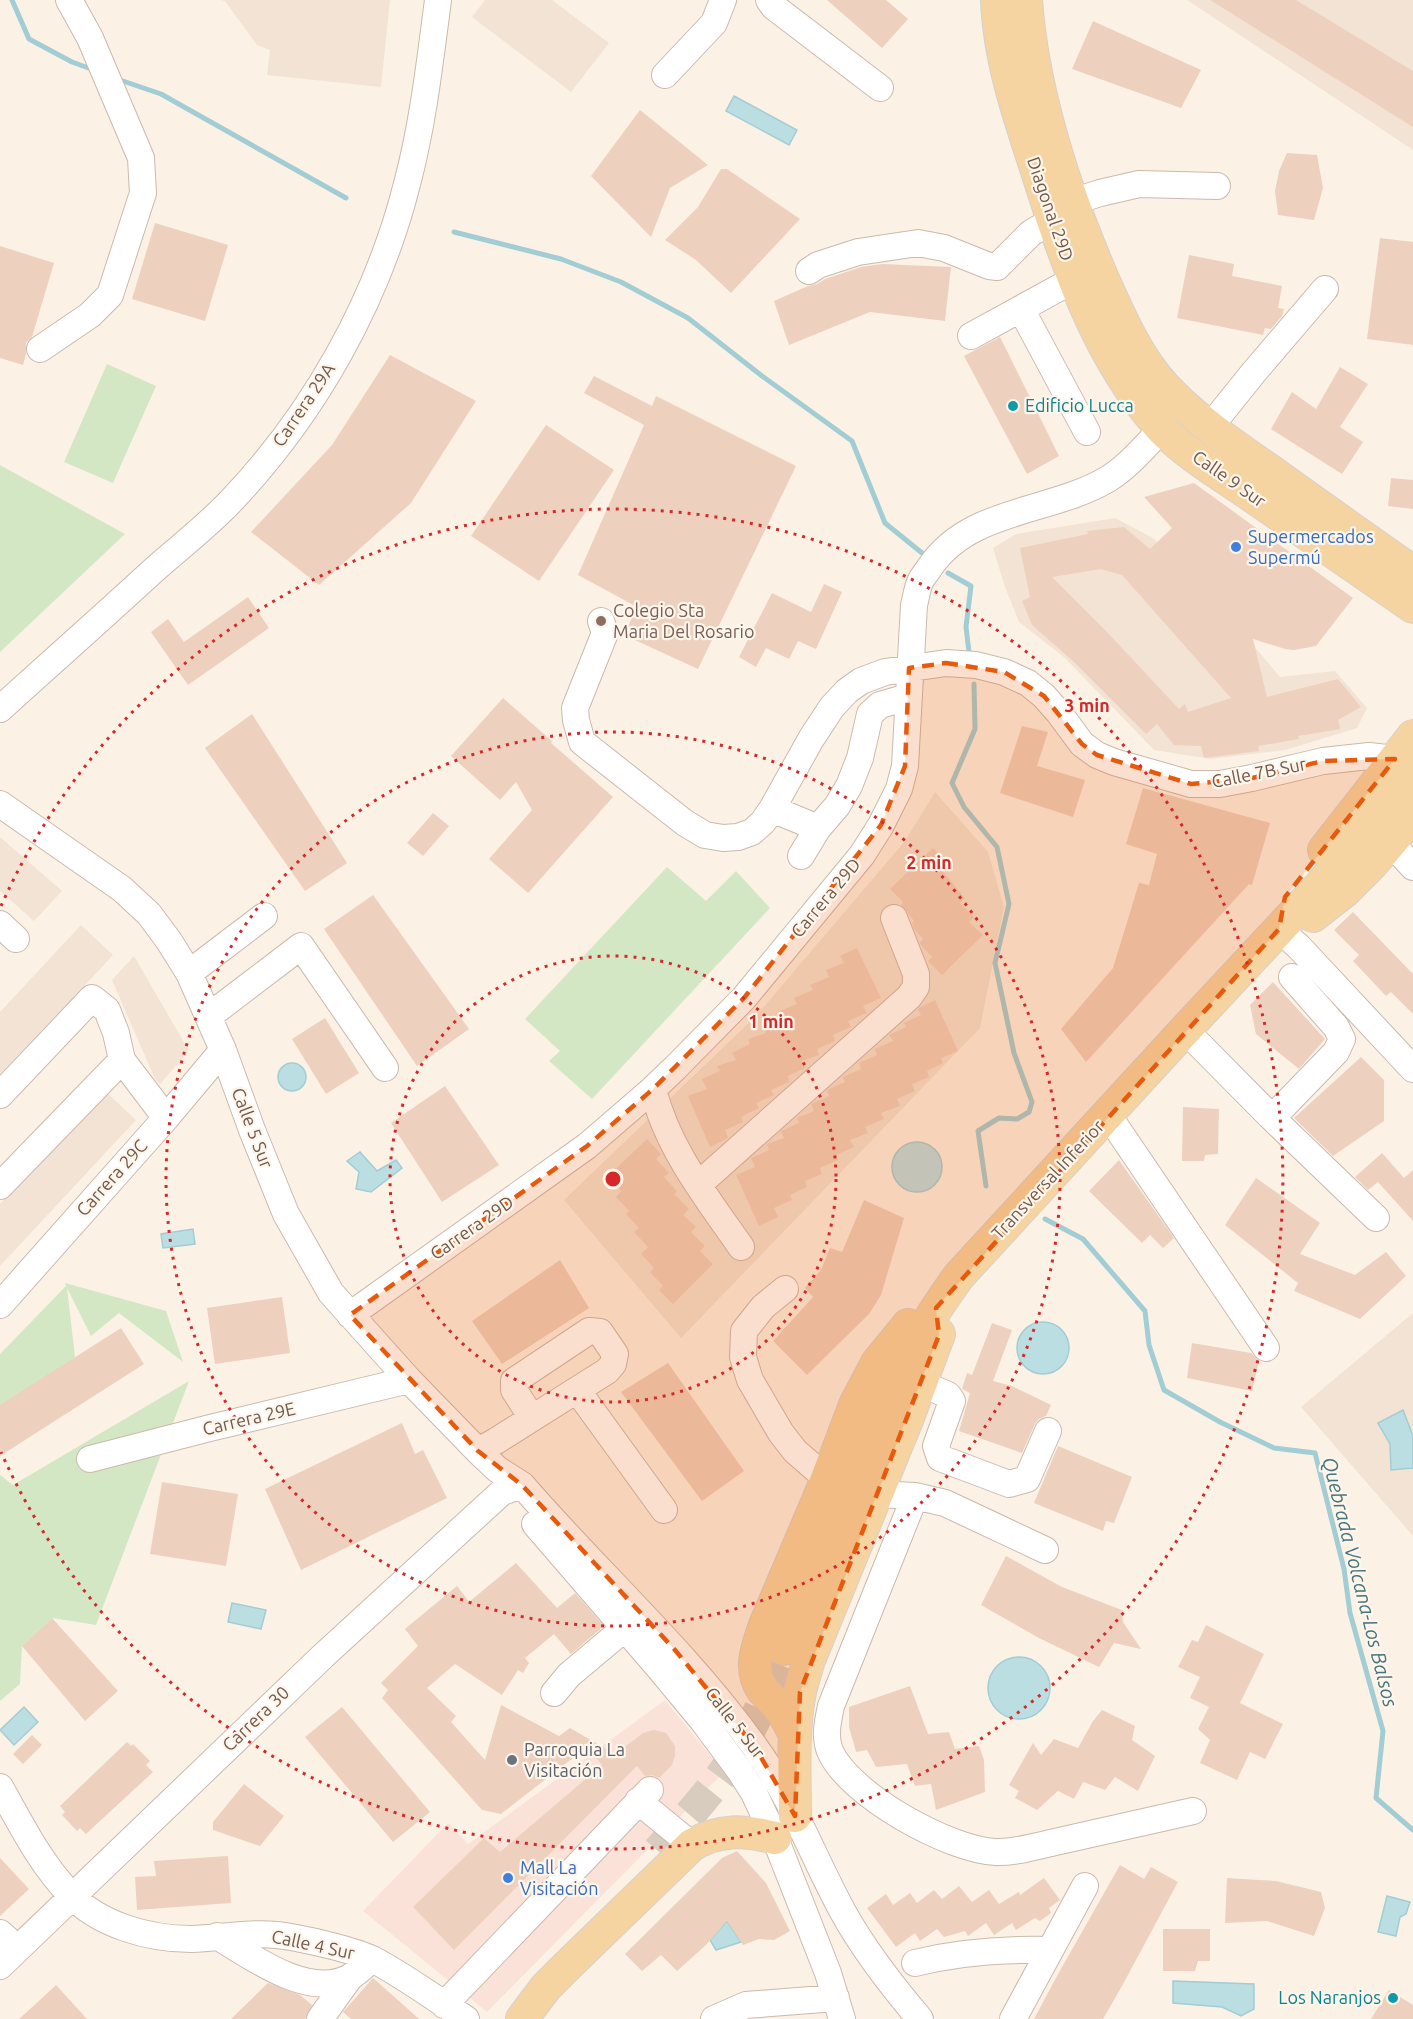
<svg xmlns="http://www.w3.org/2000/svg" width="1413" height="2019" viewBox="0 0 1413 2019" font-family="Ubuntu,sans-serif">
<rect width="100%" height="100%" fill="#fbf2e5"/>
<path fill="#f2e3d4" d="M221 0H390L381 87 267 75 270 50 257 45 225 1Z
M485 0H552L609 43 571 92 472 17Z
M1187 0H1413V150Z
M1115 518 1153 538 1212 596 1280 677 1335 671 1367 708 1357 728 1285 750 1211 759 1154 750 1065 658 1019 622 1005 587 993 548 1016 534Z
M935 792 988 852 1004 907 980 1028 681 1338 564 1200 756 1016 905 841Z
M0 837 62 891 34 921 0 891Z
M81 925 113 955 0 1077V1012Z
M134 956 189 1051 160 1084 155 1079 112 980Z
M105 1091 136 1120 0 1266V1204Z
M1413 1313V1536L1301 1407Z"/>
<path fill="#fae2d9" d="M665 1700 724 1772 487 2012 363 1911 448 1823 468 1844Z"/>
<path fill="#d3e7c4" d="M107 364 156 386 113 483 64 462Z
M0 465 125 534 0 652Z
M667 867 706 901 736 871 770 908 592 1099 549 1061 560 1051 525 1019Z
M65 1283 166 1311 183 1362 119 1313 91 1336 67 1288 75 1357 0 1417V1354L66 1286Z
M189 1381 96 1625 52 1618 22 1646 20 1684 0 1701V1475L13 1485Z"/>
<path fill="#bbdee3" stroke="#a2cdd4" stroke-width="1.5" d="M734 96 797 130 789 145 726 111Z
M278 1077a14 14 0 1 1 28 0a14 14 0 1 1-28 0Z
M892 1167a25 25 0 1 1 50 0a25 25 0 1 1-50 0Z
M360 1152 377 1171 396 1160 402 1168 371 1192 356 1189 359 1172 347 1161Z
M193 1229 195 1244 163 1248 161 1234Z
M1017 1348a26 26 0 1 1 52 0a26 26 0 1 1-52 0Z
M1403 1410 1413 1436V1468L1391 1470 1390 1444 1378 1423Z
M232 1603 266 1610 261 1629 228 1622Z
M988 1688a31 31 0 1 1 62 0a31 31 0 1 1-62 0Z
M24 1707 38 1722 14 1745 0 1730Z
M1387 1896 1410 1902 1406 1914 1400 1917 1396 1936 1378 1932Z
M727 1921 741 1942 716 1950 710 1940Z
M1173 1981 1254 1984V2009L1241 2016 1222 2007 1173 2003Z"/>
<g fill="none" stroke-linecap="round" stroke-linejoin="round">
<path stroke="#a2cdd4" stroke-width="5" d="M12 0 29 39 72 62 94 70
M117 79 161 94 346 198
M454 232 561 259 621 282 688 318 762 376 852 441 885 523 922 553
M948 573 971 586 966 627 969 652
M974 684 975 729 952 783 964 807 997 847 1009 904 995 963 1014 1053 1032 1102 1029 1112 1017 1119 999 1118 978 1131 986 1186
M1045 1219 1083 1239 1145 1311 1149 1345 1164 1390 1220 1422 1274 1448 1315 1453 1344 1569 1350 1613 1383 1731 1376 1798 1413 1830"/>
</g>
<path fill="#eed0be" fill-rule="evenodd" d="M827 0H886L908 19 882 48Z
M1210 0H1296L1413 71V127Z
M1093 21 1201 70 1181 108 1072 69Z
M640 110 708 165 670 188 651 237 591 176Z
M1287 153 1317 155 1323 188 1314 220 1278 215 1275 191 1279 171Z
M721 169H727L800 219 731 293 696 260 665 240 698 207Z
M155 223 228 245 205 321 132 299Z
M1380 238 1413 242V345L1367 339Z
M0 246 54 263 32 337 26 343V354L23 365 0 358Z
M1189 255 1234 264 1232 276 1282 286 1278 308 1284 309 1282 316 1271 329 1265 328 1263 335 1177 318Z
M882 264 951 267 945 321 870 312 789 345 774 301 808 286 817 284 825 279 861 267Z
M1000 337 1059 456 1027 474 964 356Z
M390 355 476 401 411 503 319 585 251 532 332 445Z
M1340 367 1368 384 1340 427 1363 442 1342 474 1271 429 1292 392 1316 409Z
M594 376 652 406 656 396 796 466 698 669 624 635 637 607 578 575 644 425 584 393Z
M546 425 614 470 539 581 471 536Z
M1391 478 1413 480V509L1388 506Z
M1194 483 1353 598 1316 646 1294 650 1285 649 1253 639 1267 697 1338 679 1361 707 1338 720 1340 729 1298 736 1299 739 1258 746 1259 751 1204 758 1201 746 1174 745 1157 724 1146 734 1073 661 1032 625 1022 601 1030 597 1020 548 1088 534 1087 531 1124 527 1150 549 1172 528 1144 497ZM1101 569 1122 575 1231 698 1188 712 1185 704 1179 709 1106 631 1052 577Z
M824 584 842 592 816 649 798 641 789 659 766 648 756 667 739 657 772 593 811 612Z
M248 597 269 628 188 685 151 632 168 619 184 642Z
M503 698 552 741 551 743 613 797 528 893 489 859 532 810 516 782 500 800 451 756Z
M252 714 347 863 305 891 205 748Z
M1022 726 1048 732 1037 766 1085 780 1073 817 1000 793Z
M1143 788 1270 823 1252 885 1249 884 1086 1062 1061 1029 1113 968 1139 883 1149 885 1157 854 1126 844Z
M433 813 449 826 423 856 407 843Z
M933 848 946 862 940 868 965 898 960 903 974 917 969 922 983 935 942 975 928 961 932 957 921 945 920 942 923 939 915 930 912 923 914 921 901 905 903 902 890 889Z
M373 895 469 1029 417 1066 324 929Z
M1353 912 1413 974V1014L1391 992 1386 996 1353 961 1359 955 1334 930Z
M857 948 881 998 863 1006 867 1013 848 1021 851 1027 833 1035 835 1041 817 1049 819 1055 802 1061 805 1068 788 1076 789 1082 771 1090 774 1095 756 1103 759 1108 741 1117 743 1122 725 1130 728 1138 710 1147 688 1096 707 1089 702 1079 720 1071 717 1066 736 1060 732 1053 750 1044 748 1039 766 1033 762 1025 781 1017 778 1012 797 1004 794 998 813 990 810 985 829 977 826 970 844 963 840 956Z
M1273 982 1325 1039 1299 1069 1256 1034 1250 1005Z
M935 1000 958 1051 941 1058 943 1063 927 1071 929 1077 912 1084 915 1091 897 1099 900 1106 881 1113 884 1119 865 1127 868 1133 850 1140 854 1147 836 1155 838 1160 820 1168 822 1174 805 1181 807 1187 790 1195 792 1200 774 1208 778 1217 759 1226 736 1175 755 1167 751 1158 769 1150 767 1144 784 1138 781 1131 799 1123 797 1118 814 1111 811 1104 829 1096 827 1090 845 1082 843 1077 861 1069 859 1063 877 1055 875 1049 893 1041 889 1035 906 1027 904 1023 921 1015 918 1009 919 1008Z
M325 1018 359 1073 326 1094 292 1039Z
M1361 1057 1384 1080V1121L1333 1156 1294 1118Z
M445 1086 499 1165 442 1202 391 1123Z
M1183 1107 1219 1109 1218 1154 1205 1155 1204 1161H1182Z
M647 1139 661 1154 656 1159 669 1173 664 1177 677 1191 674 1194 689 1209 683 1215 696 1227 691 1232 705 1246 700 1251 713 1264 673 1304 659 1290 663 1286 650 1272 654 1268 641 1254 648 1247 634 1232 639 1228 626 1214 629 1211 616 1197 621 1191 608 1176Z
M1382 1153 1404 1178 1413 1170V1221L1378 1182 1368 1190 1355 1177Z
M1119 1160 1174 1238 1163 1248 1150 1235 1142 1243 1089 1191Z
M1256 1178 1320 1223 1300 1254 1355 1275 1386 1252 1406 1276 1360 1319 1294 1291 1298 1283 1225 1225Z
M864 1200 904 1218 881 1295 869 1314 807 1375 773 1341 813 1297 805 1288 821 1270 830 1248 842 1252Z
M560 1260 589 1308 502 1364 472 1321Z
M282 1297 290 1353 215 1364 207 1308Z
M992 1323 1012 1330 993 1381 1012 1386 1051 1405 1046 1416 1039 1419 1035 1424 1022 1453 959 1431 970 1393 962 1389 967 1373 972 1375Z
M121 1328 144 1364 0 1456V1405Z
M1192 1343 1251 1353 1259 1361 1252 1391 1187 1378Z
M668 1363 744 1471 702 1501 621 1392Z
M402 1423 415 1454 423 1450 447 1498 301 1570 265 1489Z
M1058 1446 1132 1477 1114 1523 1106 1521 1103 1531 1034 1503Z
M162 1482 238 1494 226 1566 150 1554Z
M1006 1556 1062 1587 1122 1610 1123 1622 1141 1649 1114 1643 1099 1667 1039 1638 981 1605Z
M516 1563 557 1608 575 1593 604 1626 571 1654 554 1634 525 1658 529 1663 523 1673 518 1670 502 1695 455 1664 427 1688 456 1716 451 1722 485 1760 501 1705 559 1736 570 1728 615 1754 643 1733 654 1730 666 1733 675 1746V1756L672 1765 659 1778 653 1775 645 1776 637 1766 454 1950 413 1907 484 1838 500 1852 602 1765 587 1747 501 1814 482 1810 382 1698 388 1690 381 1683 418 1646 405 1629 457 1586 469 1602Z
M52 1618 118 1691 85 1721 22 1646Z
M1206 1625 1264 1654 1240 1703 1283 1724 1265 1759 1250 1752 1237 1780 1200 1763 1210 1740 1198 1729 1209 1707 1190 1698 1200 1677 1178 1667 1192 1640 1198 1642Z
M910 1686 928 1734 949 1732 955 1749 979 1746 984 1760 985 1792 936 1810 931 1784 915 1786 907 1764 876 1767 867 1750 856 1752 849 1727V1707Z
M342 1707 430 1812 393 1842 305 1737Z
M1102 1710 1135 1726 1132 1740 1155 1756 1138 1791 1115 1777 1105 1790 1083 1782 1074 1799 1058 1791 1037 1810 1015 1798 1019 1791 1009 1785 1033 1743 1041 1755 1054 1739 1078 1748 1093 1721Z
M32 1735 42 1745 23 1764 13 1754Z
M127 1742 131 1746 133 1744 150 1761 146 1765 153 1772 86 1834 80 1828 77 1831 62 1815 65 1812 60 1806Z
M244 1784 284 1816 260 1846 213 1830V1822Z
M737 1851 766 1883 790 1931 774 1940 759 1939 743 1945 727 1921 706 1945 677 1971 661 1955 642 1971 625 1954 722 1858Z
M228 1856 231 1903 137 1910 135 1877 156 1876 154 1861Z
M0 1858 29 1889 0 1916Z
M1120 1865 1144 1879 1151 1867 1178 1882 1122 1986 1103 2019H1034L1057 1976Z
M1044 1878 1060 1900 1049 1908 1051 1913 1040 1921 1035 1918 1016 1930 1012 1923 994 1935 986 1923 968 1936 965 1931 944 1937 937 1929 920 1941 915 1933 896 1947 867 1908 886 1894 893 1905 910 1893 917 1903 934 1890 942 1899 959 1886 972 1902 989 1890 999 1904 1019 1892 1020 1895Z
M1227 1878 1276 1881 1321 1892 1325 1908 1314 1936 1267 1921 1225 1923Z
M1163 1929H1210V1961H1198L1195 1971H1163Z
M373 1978 399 2001 419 2019H351L343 2012Z
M268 1983 300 1995 312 2005 305 2019H231Z
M56 1985 87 2019H19L41 1999Z
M1389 1990 1413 2005V2019H1371Z"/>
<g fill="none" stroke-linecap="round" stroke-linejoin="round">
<path stroke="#d8ccbf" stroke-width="32" stroke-dasharray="32 16" stroke-linecap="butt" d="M658 1851C687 1817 718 1785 741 1746 759 1716 771 1682 784 1649"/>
<defs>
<path id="minor" d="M769 0 774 7 880 88
M665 75 714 23 723 0
M1072 202 1100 193 1139 184 1217 186
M809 271 818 265 858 252 918 243 944 248 989 266 997 267 1031 233 1053 220
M1021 309 1087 432
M971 336 1075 279
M40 349 90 315 110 295 143 193 141 158 90 38 69 0
M1209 428 1254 372 1325 289
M601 621 605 633 575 708 576 720 582 742 685 823 705 835 723 838 738 837 752 832 763 822 772 809 811 739 832 707 847 691 861 681 885 672 946 663 976 665 1004 672 1028 683 1044 696 1059 713 1082 744 1097 755 1114 762 1191 784H1220L1252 778 1323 761 1369 756 1395 759
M0 709C52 662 104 616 155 569 180 547 207 526 230 502 314 414 377 302 407 184 423 124 430 61 438 0
M0 804 122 889 149 914 169 941 189 973 223 1050 252 1130 286 1214 331 1293 409 1380 478 1451 497 1469 522 1485C598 1573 687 1652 755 1747 792 1798 813 1857 843 1912 864 1950 892 1986 920 2019
M772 809 818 828
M1391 843 1413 867
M801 856 818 828 837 806 849 786 860 758 870 714 880 705 908 697
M0 924 16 939
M1279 929 1299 947 1413 1069
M189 973 264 916
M209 1016 301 946 385 1068
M1185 1030 1272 1118 1376 1218
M653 1089C667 1148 707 1198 741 1247
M0 1095 92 998 107 1010 116 1033 122 1060 166 1118
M1108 1115 1266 1348
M1272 1118 1336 1052 1342 1039 1336 1027 1292 977
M698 1185 909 997 916 987V974L894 918
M0 1186 122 1060
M785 1289 763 1307 744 1331 743 1357 750 1380 781 1433 795 1451 827 1479
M0 1305 166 1118 223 1050
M350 1315 587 1146 653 1089 675 1068 744 998 862 855 881 825 899 789 905 766 914 605C916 598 917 589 920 582 922 577 927 572 930 567 970 508 1051 513 1108 479 1128 467 1145 446 1162 429
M920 1383 948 1395 952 1401 936 1446 940 1458 1009 1484 1027 1479 1048 1431
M577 1390 664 1510
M478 1451 496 1441 607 1371 613 1364 615 1354 600 1332 589 1331 514 1381V1390L532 1418
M90 1459 206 1429 409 1380
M877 1494 915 1496 945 1503 1045 1550
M915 1496 831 1706C828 1721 824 1736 830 1751 849 1795 949 1850 996 1852 1016 1853 1044 1844 1064 1840 1107 1830 1150 1821 1193 1811
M535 1524 660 1669 703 1721 740 1771 754 1793 775 1838 828 1973 842 2019
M554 1693 569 1675 625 1628
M0 1787C21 1824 40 1863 70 1894 99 1925 149 1939 191 1939 224 1938 257 1930 291 1937 313 1941 354 1950 374 1960 406 1977 436 1999 466 2019
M638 1801 692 1845
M0 1933 17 1948
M217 1936C252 1957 309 2000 350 1977 358 1972 365 1965 372 1959
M915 1963C960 1952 1004 1949 1050 1950
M0 1966 323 1656 502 1492 522 1485
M444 2005 650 1790
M320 2019 350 1977
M714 2019 746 2005 836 1998
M1013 2019 1085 1886"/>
<path id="major" d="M997 0C999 57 1018 114 1036 168 1064 257 1097 358 1161 428 1187 455 1222 475 1252 496 1306 533 1359 570 1413 607
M1026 0C1033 95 1065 191 1103 279 1119 315 1138 359 1166 388 1197 421 1235 446 1272 472 1319 506 1366 539 1413 572
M1324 850 1413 736
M1313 916 1345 891 1372 864 1413 816
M784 1649C834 1522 877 1387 959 1276L1185 1030 1326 879 1413 777
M795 1735C790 1725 785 1714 778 1706 773 1700 767 1695 762 1689 748 1668 758 1646 765 1625L827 1479 855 1405 877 1363 908 1325
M795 1816C795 1775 792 1733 800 1692 802 1682 806 1671 809 1660L907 1420 939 1334
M522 2019 546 1987 566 1967 692 1845C719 1829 745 1830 775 1838"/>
</defs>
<use href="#minor" stroke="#cbb9ac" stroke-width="28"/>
<use href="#major" stroke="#d7d0cd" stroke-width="34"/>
<use href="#minor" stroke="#fff" stroke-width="26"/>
<use href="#major" stroke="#f5d4a2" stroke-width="32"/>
</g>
<path fill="#e8590c" fill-opacity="0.2" stroke="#e8590c" stroke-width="4.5" stroke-dasharray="12 8" stroke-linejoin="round" d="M946 663 1004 672 1044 696 1082 744 1097 755 1191 784 1252 778 1323 761 1395 759 1285 897 1279 929 936 1308 939 1335 800 1692 795 1816 755 1747 675 1650 522 1485 478 1451 350 1315 587 1146 653 1089 744 998 881 825 905 766 909 668Z"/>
<g fill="none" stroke="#d62828" stroke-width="3" stroke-dasharray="3 6">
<circle cx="613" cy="1179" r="223"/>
<circle cx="613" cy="1179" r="447"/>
<path d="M1 906A670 670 0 1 1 1 1452"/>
</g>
<g fill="#0f9aa8" stroke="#fef6eb" stroke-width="2">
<circle cx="1013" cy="406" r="6"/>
<circle cx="1393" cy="1998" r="6"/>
</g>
<g fill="#3f7fe0" stroke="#fef6eb" stroke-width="2">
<circle cx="1236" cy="547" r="6"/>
<circle cx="508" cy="1878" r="6"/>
</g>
<circle fill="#8d6e63" stroke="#fef6eb" stroke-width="2" cx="601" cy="621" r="6"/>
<circle fill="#6b7280" stroke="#fef6eb" stroke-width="2" cx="512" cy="1760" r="6"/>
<g text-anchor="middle" stroke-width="4.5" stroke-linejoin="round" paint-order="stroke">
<g font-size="18" fill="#71584c" stroke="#fef6eb">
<text transform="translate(1050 209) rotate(71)" y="6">Diagonal 29D</text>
<text transform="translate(304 405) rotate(-56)" y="6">Carrera 29A</text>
<text transform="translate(1229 479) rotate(35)" y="6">Calle 9 Sur</text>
<text transform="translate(1259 773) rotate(-11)" y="6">Calle 7B Sur</text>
<text transform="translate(826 898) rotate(-50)" y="6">Carrera 29D</text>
<text transform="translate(252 1128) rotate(69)" y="6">Calle 5 Sur</text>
<text transform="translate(112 1178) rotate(-48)" y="6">Carrera 29C</text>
<text transform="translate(1048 1180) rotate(-47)" y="6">Transversal Inferior</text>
<text transform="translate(472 1228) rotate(-35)" y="6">Carrera 29D</text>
<text transform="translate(249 1419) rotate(-13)" y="6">Carrera 29E</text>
<text transform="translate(256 1719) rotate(-44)" y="6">Carrera 30</text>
<text transform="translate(735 1723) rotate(52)" y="6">Calle 5 Sur</text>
<text transform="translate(313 1945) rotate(12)" y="6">Calle 4 Sur</text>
</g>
<g font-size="18" fill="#0d838f" stroke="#fef6eb" text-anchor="start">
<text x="1025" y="412">Edificio Lucca</text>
<text x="1381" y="2004" text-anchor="end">Los Naranjos</text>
</g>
<g font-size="18" fill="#366cbe" stroke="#fef6eb" text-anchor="start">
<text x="1248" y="543">Supermercados<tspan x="1248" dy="21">Supermú</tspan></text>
<text x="520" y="1874">Mall La<tspan x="520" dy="21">Visitación</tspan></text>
</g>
<g font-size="18" fill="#785e54" stroke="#fef6eb" text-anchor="start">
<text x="613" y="617">Colegio Sta<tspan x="613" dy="21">Maria Del Rosario</tspan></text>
</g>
<g font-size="18" fill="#5b616d" stroke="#fef6eb" text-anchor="start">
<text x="524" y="1756">Parroquia La<tspan x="524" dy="21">Visitación</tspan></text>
</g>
<g font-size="20" font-style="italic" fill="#44747c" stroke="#fef6eb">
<text transform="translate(1360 1582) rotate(76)" y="7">Quebrada Volcana-Los Balsos</text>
</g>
</g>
<circle cx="613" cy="1179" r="9" fill="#d62828" stroke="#fef6eb" stroke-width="3"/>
<g font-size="18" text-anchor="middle" font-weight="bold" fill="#d62828" stroke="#fef6eb" stroke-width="4.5" stroke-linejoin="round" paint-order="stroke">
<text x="1087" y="712">3 min</text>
<text x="929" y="869">2 min</text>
<text x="771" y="1028">1 min</text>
</g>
</svg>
